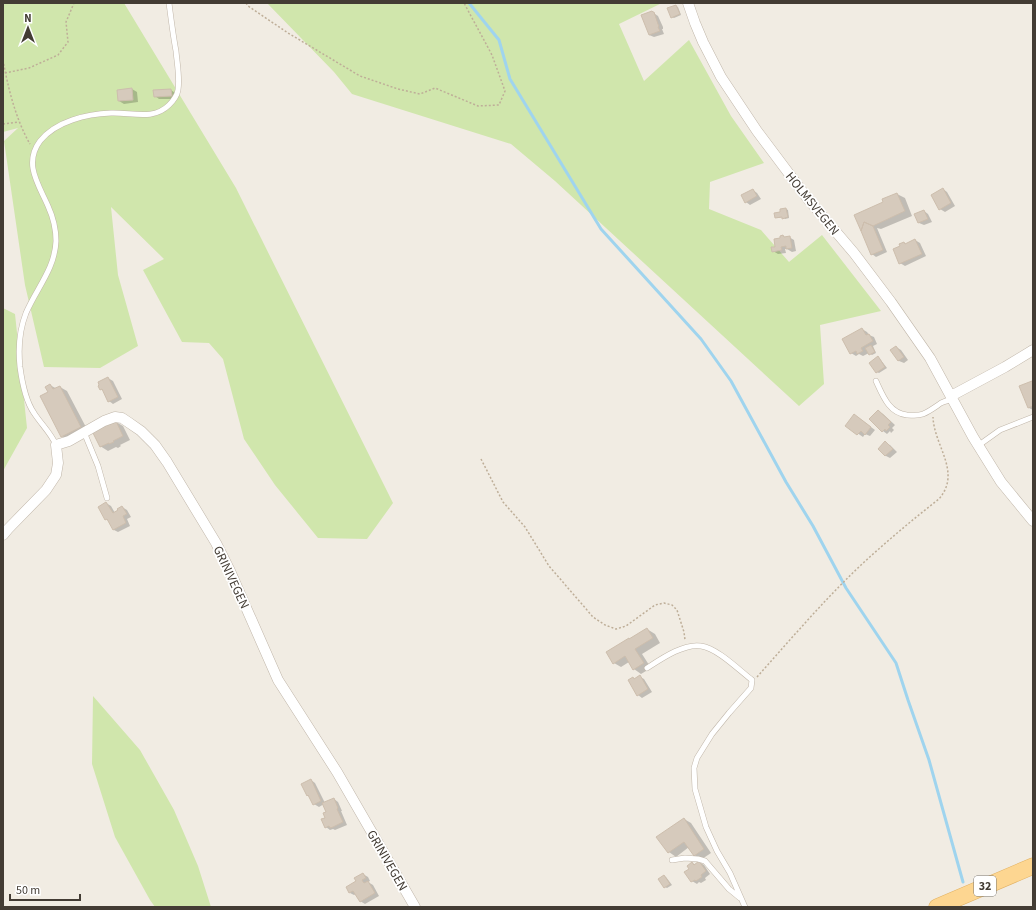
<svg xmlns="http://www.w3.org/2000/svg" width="1036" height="910" viewBox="0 0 1036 910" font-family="'Source Sans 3',sans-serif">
<rect width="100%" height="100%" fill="#f1ece3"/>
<path fill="#d0e6ac" d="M3 3H124L236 188 393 503 367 539 318 538 275 485 244 439 223 359 209 343 182 342 143 270 164 259 111 207 118 275 138 346 100 368 44 367 25 285 4 141 18 128 3 132Z
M267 3H662L619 24 644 81 689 40 731 116 764 163 710 182 709 209 761 230 789 262 822 235 881 311 820 325 824 384 799 406 555 181 511 144 352 94 334 72Z
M3 308 15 314 27 428 3 471Z
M93 696 140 750 174 810 198 866 211 907H155L150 900 115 837 92 764Z"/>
<path fill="#0003" d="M676 6 678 7 681 15 674 18 672 17Z
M652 12 658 16 663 27V29H662L664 34 654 37 649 35Z
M132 89 137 92 138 102 124 104 119 101Z
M171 90 175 93 176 99H159L155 96Z
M943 189 947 192 955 206 945 212 940 209Z
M753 190 757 193 761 199 750 205 746 202Z
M897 194 905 198 912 216 881 229 877 228 887 252 876 257 872 254 856 215 885 202Z
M786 209 788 210 789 218 785 219 783 217 778 218 776 217Z
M924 211 928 214 932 222 924 225 919 223 916 215Z
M783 236 786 238 789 237 794 240 796 251 792 252 787 249H785L786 253 778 254 773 251Z
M915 240 920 243 926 256 905 266 900 263 902 246 904 243 906 244Z
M862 329 867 332 869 335 874 337 877 344 873 346 876 353 872 355 869 353 863 356 859 354 856 356 851 353Z
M896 347 901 350 908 360 904 363 899 361 891 350Z
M878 357 880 359 887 368 879 373 877 372Z
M108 378 113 381 122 399 113 404 109 401 104 391 101 389Z
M1032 382 1033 383V410L1029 408Z
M50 385 57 389 60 387 67 391 88 431 70 441 62 436 49 393Z
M878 411 883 414 895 425 892 428 894 430 891 433 890 431 887 434 883 431Z
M859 418 875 430 870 436 865 434 863 437 847 426Z
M116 422 123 426 130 440 120 445 121 446 118 448 116 447 108 451 100 446Z
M885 443 890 445 897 452 890 458 886 456 879 449Z
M106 503 111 506 115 513 122 507 127 510 131 517 127 519 130 526 118 532 114 530 109 521 106 519Z
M647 629 655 634 660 643 642 654 651 668 641 674 634 669 629 662 621 667 614 663 630 640Z
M640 677 644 679 652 692 642 698 638 695 635 680Z
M311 780 315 783 325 803 334 799 338 802 342 811H341L347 825 335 830 333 829 330 830 326 827 327 812 324 804 319 807 314 804 310 797 307 795Z
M684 819 691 823 711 853 702 859 694 855 689 847 676 857 669 852Z
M699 862 704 865 710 874 705 878 706 880 701 883 699 882 697 884 692 881 690 869 692 863 696 865Z
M363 874 368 877 370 881 368 882 373 885 379 896 365 904 360 901 356 894 354 895 350 893Z
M664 876 666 877 672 885 667 888 665 887 660 879Z"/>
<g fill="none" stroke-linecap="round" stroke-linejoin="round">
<path stroke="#9fd4ee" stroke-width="3" d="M469 3 499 40 510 79 601 229 701 339 731 381 786 482 813 526 846 588 896 663 908 700 929 760 963 882"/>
</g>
<path fill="#d6cabc" stroke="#cdbead" d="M676 5 680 14 671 18 667 8Z
M652 11 653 12H654L658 24 659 26 658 27 660 31 649 35 641 15Z
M132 88 133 100 118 101 117 90Z
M171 89 172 96 154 97 153 90Z
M943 188 951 203 939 210 931 195Z
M753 189 757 196 745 203 741 195Z
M897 193 905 211 873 226 864 222 861 231 854 215 883 202 882 199Z
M786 208 788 217 782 219V217L775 218 774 213 780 212V209Z
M924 210 928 219 918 223 914 214Z
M864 222 873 226 883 250 871 255 861 231Z
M783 235 784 237 790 236 792 248 786 249V246L781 247 782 250 772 252 771 247H775L774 239 780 238V236Z
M915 239 922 254 899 264 893 249 900 246 899 244 904 242 905 244Z
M862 328 866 335 869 334 873 341 861 348 863 351 857 354 856 351 850 354 842 339Z
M871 345 875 352 869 355 865 348Z
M896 346 904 357 898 361 890 350Z
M878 356 885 367 876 373 869 363Z
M108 377 118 397 108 402 102 389 100 390 98 386 99 385 98 382Z
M1032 381 1033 384V406L1028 408 1019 386Z
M50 384 53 389 60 386 81 427 61 437 40 396 48 392 45 387Z
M878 410 891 422 888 425 890 427 886 431 885 429 882 432 869 419Z
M854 414 871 427 865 435 861 431 857 435 845 426Z
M116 421 123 436 113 441 114 442 109 444V443L100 447 92 431Z
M885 441 893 449 885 456 878 449Z
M106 502 113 513 118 510 117 509 122 506 127 514 123 516 126 523 113 530 107 519 105 520 98 507Z
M647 628 653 638 635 649 644 663 633 670 625 656 613 664 606 652 629 638V639Z
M640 675 648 689 637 696 628 680 633 677 634 679Z
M311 779 321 801 313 805 308 795 307 796 301 784Z
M334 798 338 808 337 809 343 822 333 827 330 828 329 826 325 828 321 819 325 818 323 813 326 812 322 803Z
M684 818 704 849 694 856 684 842 668 853 656 837Z
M699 861 706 871 701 875 702 877 696 881 695 880 691 882 684 872 689 869 687 866 692 862 694 865Z
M363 873 366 878 362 880 364 883 368 881 375 893 360 902 353 891 349 893 346 887 356 881 354 878Z
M664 875 670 884 664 888 658 879Z"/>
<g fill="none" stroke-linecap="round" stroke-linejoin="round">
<defs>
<path id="service" d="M876 381C883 396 889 413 907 415 913 415 918 416 923 414 930 411 935 407 941 403 945 401 949 400 953 399
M84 432 98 466 107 498
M56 445C51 433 41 424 34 413 25 400 22 382 20 367 18 348 19 331 26 313 36 289 55 269 56 241 56 229 53 217 48 206 39 185 23 164 40 141 56 121 87 114 111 113 131 112 153 121 169 105 173 101 177 96 178 90 180 78 177 63 176 51 173 35 171 19 169 3
M979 445 1000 430 1033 417
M647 668C661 659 684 643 701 646 717 648 739 670 752 680L751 688 729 713 712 734 697 758 694 768 695 789 706 827 717 851 730 873 745 907
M672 860 685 858 698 859 705 861 729 889 740 898"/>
<path id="minor" d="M688 3 695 23 703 42 721 77 757 131 808 199 854 253 891 302 930 358 973 437 1001 482 1033 521
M951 396 1005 367 1033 350
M3 535 8 529 46 490 56 475 58 463 56 445 69 441 104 421 115 417 122 418 128 422 141 431 155 445 167 462 216 543 230 571 278 680 337 772 415 907"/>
<path id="primary" d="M937 907 1033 866"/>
</defs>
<use href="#service" stroke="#c0b6a9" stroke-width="6"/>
<use href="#minor" stroke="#c0b6a9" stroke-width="11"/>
<use href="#primary" stroke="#e1b162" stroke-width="17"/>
<path stroke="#beae98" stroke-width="1.5" stroke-dasharray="2 2" stroke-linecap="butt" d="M246 3 248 6 288 33 360 76 398 89 420 94 435 88 478 106 499 105 505 91 492 55 464 3
M3 60C8 88 16 120 30 144
M5 73 29 68 58 55 68 42 66 22 74 3
M3 124 19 122
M481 459 503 502 525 527 549 566 593 617 605 625 616 629 626 626 655 605 664 603 672 605 677 610 684 632 685 640
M757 677C791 639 824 600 861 565 886 542 912 520 939 499 962 472 934 446 933 417"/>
<use href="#service" stroke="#fff" stroke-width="5"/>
<use href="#minor" stroke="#fff" stroke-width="10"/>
<use href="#primary" stroke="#fdd691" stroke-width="16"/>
</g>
<g text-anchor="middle" stroke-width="3.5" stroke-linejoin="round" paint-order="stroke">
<rect fill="#fff" stroke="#7b7671" stroke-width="1" x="974" y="876" width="22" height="20" rx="3"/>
<g font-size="12" font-weight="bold" fill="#433c34">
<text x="985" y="890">32</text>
</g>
<g font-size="13" fill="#433c34" stroke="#fff">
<text transform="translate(813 203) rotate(51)" y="5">HOLMSVEGEN</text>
<text transform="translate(232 577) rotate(65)" y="5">GRINIVEGEN</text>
<text transform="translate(388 860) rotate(60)" y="5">GRINIVEGEN</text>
</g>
</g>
<rect width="1036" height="910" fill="none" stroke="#433c34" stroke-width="8"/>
<g transform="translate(28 28)" stroke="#ffffff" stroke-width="3" paint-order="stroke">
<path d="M0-3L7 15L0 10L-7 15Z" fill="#433c34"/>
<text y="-6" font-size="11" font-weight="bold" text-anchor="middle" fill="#433c34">N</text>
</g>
<path d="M10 894v6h70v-6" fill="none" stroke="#433c34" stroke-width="2"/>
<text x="16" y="894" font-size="12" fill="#433c34" stroke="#ffffff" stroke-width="3" paint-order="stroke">50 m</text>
</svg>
